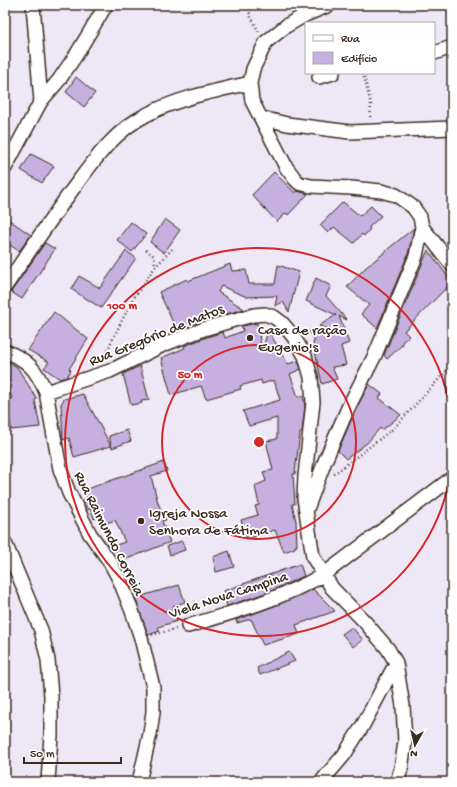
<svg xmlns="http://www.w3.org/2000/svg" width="457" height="787" viewBox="0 0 457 787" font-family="'Gochi Hand',sans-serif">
<rect width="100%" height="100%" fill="#eee7f6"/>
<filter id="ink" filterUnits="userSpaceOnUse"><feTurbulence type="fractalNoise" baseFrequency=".025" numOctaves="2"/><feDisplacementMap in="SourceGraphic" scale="8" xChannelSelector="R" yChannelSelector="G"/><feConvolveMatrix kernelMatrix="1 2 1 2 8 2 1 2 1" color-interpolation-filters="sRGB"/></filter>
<g filter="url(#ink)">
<path fill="#c5b0e0" stroke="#3b2a1e" d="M76 77 95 93 84 107 66 92Z
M31 154 54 166 42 183 21 170Z
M274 172 295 193 297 191 308 194 288 215 286 213 277 222 252 195Z
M343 202 360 216 371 206 381 216 369 227 370 229 364 236 362 234 354 243 334 227 328 233 320 225Z
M5 217 31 235 19 251 5 242Z
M165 219 180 230 164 253 150 242Z
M131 222 146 234 132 252 117 240Z
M414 228 408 254 377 328 361 314 369 305 347 287 365 268 384 253H383Z
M45 243 55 249 22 299 11 292Z
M428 250 452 282 404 331 409 336 402 342 403 344 387 359 384 355Z
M126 251 136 258 101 308 71 289 79 276 100 288Z
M230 264 232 271 246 270 249 284H275L278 265 299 272 289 312 283 302 275 306 277 296 247 297 221 286 218 292 244 309 202 321 177 331 159 292 187 279 188 281Z
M316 278 331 286 326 296 347 320 339 316 349 343 341 346 346 365 332 367 337 379 322 384 313 342 315 341 309 331 333 334V331L319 326 336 315 306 301Z
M54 312 88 339 69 369 71 370 67 377 60 379 44 368 49 362 28 350Z
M257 323 262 352 268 330 288 364 298 361 301 369 290 374 298 397 303 396 305 406 302 432 300 433 296 464 295 474H293L295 504H292L296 521 297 546H295V548L284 552 275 530 247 539 241 520 258 515 255 506 259 505 255 486 266 481 263 472 273 470 266 441 277 439V418L249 426 243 411 280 400 274 380 262 384 261 380 240 386 241 389 206 399 201 386 171 395 161 358 185 348 184 346 207 337 223 332 225 338 243 331 242 326Z
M5 360 17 367 37 399 35 400 40 427 11 430 10 419 5 421V401L12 398 5 380Z
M140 366 149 400 141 401 142 403 131 405 123 374Z
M369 384 382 394 379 398 401 415 382 430 380 428 367 443 346 459 338 451 355 411Z
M83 394 111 446 74 457 69 438 63 440 61 404 64 399Z
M127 430 131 441 112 448 109 436Z
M164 462 167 471 151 476 158 503 166 520 162 521 170 542 122 561 113 546 125 542 115 520 101 525 97 517 94 519 90 509 87 510 83 500 87 499 84 490Z
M182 541 185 550 170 555 167 546Z
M229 551 234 567 216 572 213 557Z
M300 564 304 576 271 591 227 606 223 591Z
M179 585 185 602 173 606 177 621 158 627 160 631 148 635 135 598Z
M313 589 335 611 296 625 299 634 263 645 251 619 237 623 236 620 277 605Z
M352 627 363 640 353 647 342 634Z
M289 652 295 661 260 675 257 668Z"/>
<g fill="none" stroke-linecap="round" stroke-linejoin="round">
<defs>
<path id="minor" d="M33 5 41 101
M434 53 452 47
M319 77 333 73
M262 118 287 124 350 132 452 128
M5 168 41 101 59 80 76 55 106 5
M422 227 452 265
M5 287C27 254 49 222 72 190 93 162 114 131 146 115 178 98 215 91 250 83
M5 351C28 360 36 369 46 392L60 469 69 493 90 534 110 562 120 581 132 611 141 638 153 687V712L150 734 139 782
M46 392 110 371 163 345 204 329 234 320 254 315 265 314 274 317 282 323 293 336 305 356 311 377 313 402 305 476 304 498 313 557 332 588 365 622 388 649 396 663 403 706 405 742 401 769 397 782
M307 509 325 461 348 408 375 355 416 256 422 227 420 217 413 207 396 195 381 191 351 188 311 186 299 183 295 179 286 167 252 101 250 83 253 69 266 42 286 26 305 15 329 5
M5 543 41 630 48 660 51 696V735L48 782
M188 626C235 612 281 599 323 575L452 478
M321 782 344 755 363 725 396 663"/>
</defs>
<use href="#minor" stroke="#3b2a1e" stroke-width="16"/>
<path stroke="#3b2a1e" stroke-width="2.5" stroke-dasharray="1 3" stroke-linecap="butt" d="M247 5 251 17 259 32
M363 73 371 104 370 120
M146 250 154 256 155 267
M102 361 131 302 155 267 174 247
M334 474 394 428 452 365
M152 635 176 629"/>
<use href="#minor" stroke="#fff" stroke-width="13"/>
</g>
</g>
<g fill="none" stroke="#d62828" stroke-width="2">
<circle cx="259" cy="442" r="97"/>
<path d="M452 462A194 194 0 1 1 452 422"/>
</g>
<g fill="#3b2a1e" stroke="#fff" stroke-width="1.5">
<circle cx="250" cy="338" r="4"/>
<circle cx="141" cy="521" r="4"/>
</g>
<g text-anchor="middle" stroke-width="3.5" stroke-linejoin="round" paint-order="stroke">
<g font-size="15" fill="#3b2a1e" stroke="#fff" text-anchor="start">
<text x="258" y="334">Casa de ração<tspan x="258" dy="17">Eugenio's</tspan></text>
<text x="149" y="517">Igreja Nossa<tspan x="149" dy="17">Senhora de Fátima</tspan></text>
</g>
<g font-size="15" fill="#3b2a1e" stroke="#fff">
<text transform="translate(156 334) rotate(-22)" y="5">Rua Gregório de Matos</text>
<text transform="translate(110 533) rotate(63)" y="5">Rua Raimundo Correia</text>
<text transform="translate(228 594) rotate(-18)" y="5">Viela Nova Campina</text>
</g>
</g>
<circle cx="259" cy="442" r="6" fill="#d62828" stroke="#fff" stroke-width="2"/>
<g font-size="12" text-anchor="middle" font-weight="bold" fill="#d62828" stroke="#fff" stroke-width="3.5" stroke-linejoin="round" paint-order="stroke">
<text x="122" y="309">100 m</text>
<text x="190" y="378">50 m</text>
</g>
<rect width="457" height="787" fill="none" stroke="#fff" stroke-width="20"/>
<rect x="10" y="10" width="437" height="767" fill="none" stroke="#3b2a1e" stroke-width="1.5" filter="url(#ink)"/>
<rect x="305" y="22" width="130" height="52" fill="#ffffff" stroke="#b1aaa5"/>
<rect x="313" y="35" width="20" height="6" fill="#ffffff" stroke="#b1aaa5"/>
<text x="341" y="42" font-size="12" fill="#3b2a1e">Rua</text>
<rect x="313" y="52" width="20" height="12" fill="#c5b0e0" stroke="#b1aaa5"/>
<text x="341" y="62" font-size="12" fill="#3b2a1e">Edifício</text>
<g transform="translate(415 745) rotate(188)" stroke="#ffffff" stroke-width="3" paint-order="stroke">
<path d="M0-3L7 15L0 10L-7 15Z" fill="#3b2a1e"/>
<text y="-6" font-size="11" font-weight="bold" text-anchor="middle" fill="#3b2a1e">N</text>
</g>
<path d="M24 757v6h97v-6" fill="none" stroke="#3b2a1e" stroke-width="2"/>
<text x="30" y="757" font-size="12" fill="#3b2a1e" stroke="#ffffff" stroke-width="3" paint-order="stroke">50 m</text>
</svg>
